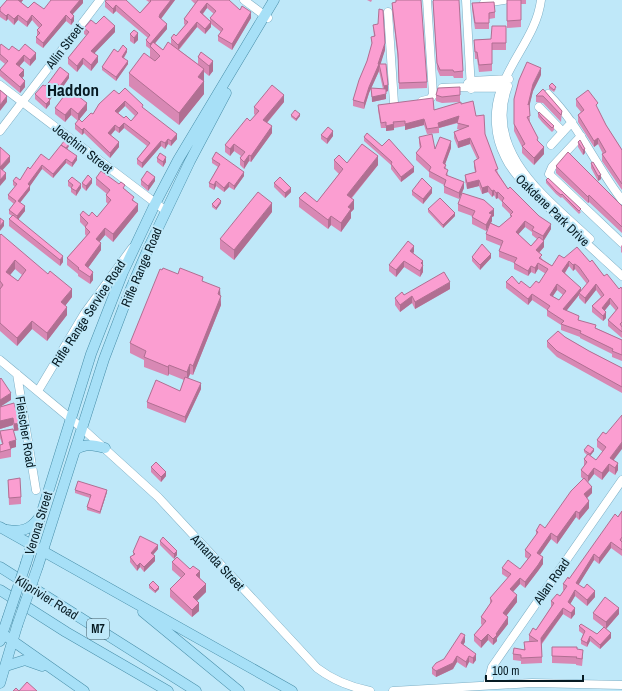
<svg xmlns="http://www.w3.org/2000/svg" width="622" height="691" viewBox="0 0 622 691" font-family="'Archivo Narrow',sans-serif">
<rect width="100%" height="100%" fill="#bfe8f9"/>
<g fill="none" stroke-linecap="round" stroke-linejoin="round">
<defs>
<path id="minor" d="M244 0 268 18
M466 0 471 89
M541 0C537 33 512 58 501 89 493 111 494 136 505 157 513 174 528 187 542 201 568 227 595 251 622 276
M484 3 504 0
M388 12 394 103
M468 83 471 81 509 79
M0 85 166 211
M508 86C483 153 548 199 590 239
M442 88C464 86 484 89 506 87
M548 94C580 126 595 165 622 200
M422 101 430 99 433 95 427 0
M539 107 563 132
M0 131 100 0
M581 136 552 167 549 174 622 243
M551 145 572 122
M0 360 83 429 158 497 317 668C334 681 350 687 370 691
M17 374 36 490
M38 391 84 314 132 248
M487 685 492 667 622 480
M393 691 532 683 622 685"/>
<path id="major" d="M75 450C85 443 94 445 105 448
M0 527 292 691
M7 530C21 532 30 530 38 519
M26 563 91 354 123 272 155 204 178 160 274 0
M38 566 104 359 129 293 148 249 190 161 226 93
M0 567 196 691
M0 590 66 632 168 691
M143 612 239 691
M0 632 84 691
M0 641 7 620
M6 666 25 660 42 666
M0 683 17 626"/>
</defs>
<use href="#minor" stroke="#7eafc5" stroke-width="9"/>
<use href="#major" stroke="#488ea9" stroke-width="11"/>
<use href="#minor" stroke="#fff" stroke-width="8"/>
<use href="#major" stroke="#a7e0f7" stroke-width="10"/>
<defs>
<path id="major-bridge" d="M7 620 26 563
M17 626 38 566"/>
</defs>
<use href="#major-bridge" stroke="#488ea9" stroke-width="11" stroke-linecap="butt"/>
<use href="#major-bridge" stroke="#a7e0f7" stroke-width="10"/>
</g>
<path fill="#d888b4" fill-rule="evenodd" d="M7 0H23L21 3 28 8 44 9 83 0V3L73 14 74 21 71 25 66 21 43 48 36 43V37L37 36V30L39 28 32 20 27 27 18 20 14 25 8 19 6 21 0 17V8Z
M146 0H175L161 19 167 29 155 43 163 50 171 44V38L176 36 185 25 184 24V19L195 4 191 0H224L251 18 232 50 218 41V36L221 32 211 24V27L205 34 197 27 179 50 198 64V57L201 52 213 71 209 76 204 72V94L179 125 129 86V73L150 57V49L146 46V40L148 38 116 11 113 14 105 7V1L140 13 149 2ZM207 8 214 14 210 18V21L203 14Z
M367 0H372L371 2Z
M507 0H526V4H521V27L507 28Z
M433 1 463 71V78H454L453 76H440L437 69Z
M396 2 427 82V88L399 89 398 60 392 9V3Z
M472 3 495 12V18L489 19V29H475L472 9Z
M96 24 115 32 94 53 98 62 91 71 83 64 77 72 68 64V58L87 36 84 34V28Z
M373 25 385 50 380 64 388 91 386 92V99L372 102 371 88 383 89 379 71 369 93 364 109 353 106V100L367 61 372 45 371 37H374Z
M506 26V50H492V71L479 72 477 59H475L474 40 491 39Z
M130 34 138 40 134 44 130 41Z
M0 46 9 50 19 51 36 59 30 66 24 61 19 67 24 76 22 78 25 87 20 93 0 76V70L5 64 0 60Z
M118 52H127L124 58 128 64 116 81 102 70V67Z
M541 75 533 91 529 106 530 122 544 154 534 165 522 153V147L514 131V106Z
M69 78 60 91 57 89 52 94V97L50 100V104L46 109 35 99V94L45 86Z
M549 86 556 89 554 92 549 89Z
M543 89 562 111 561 122 543 103 536 102V96Z
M119 94 143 108 177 139 171 146 168 144 165 149 161 146 142 168 137 164V159L147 146 124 128 119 133 115 130 111 135 119 147 110 158 84 133 82 135 75 129V124L82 122ZM125 106 135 116 131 121 124 118 118 113Z
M62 95 87 110 78 121 71 115 65 122 55 114V108L62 99Z
M436 95H460V102L442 103 436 101Z
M576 99 598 109 606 125 622 150V190L602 161V154H603L598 144 594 147 578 122V115L581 112 576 106Z
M284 102 267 123 272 133 251 162 249 161 244 169 240 165V158L241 156 234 151 230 156 225 152V145L250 121 255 115 254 114V107Z
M461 104 476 116 485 134 498 173 508 189 551 229 543 241 544 247 539 253 542 259 552 266 564 258 590 262 619 289H622V338L608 326V320L616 311 610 304 605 310 606 318 603 321 592 312V306L601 297 596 290 585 304 579 298V295L566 311 579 320 596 328 622 340V361L612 357V354L580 338V337L561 330V325L547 316V310L532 300 528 305 506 288V282L519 284 530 288 539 283 546 274 538 269 535 274 531 272 528 276 514 269V263L499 257V251L501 246 486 240V234L489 226 486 231 472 224V216L458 211V204L494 216 492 217V221L491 223 499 227 510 218 511 215 502 206V202L498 198 496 199 494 195 492 197 488 192 482 194 479 186 467 189 465 181V175L475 172 474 167V161L477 159 470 144 458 148 454 138V132L461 130 457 129 458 123 439 128V133L427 134 424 125 405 130V126L394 128V130L386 131V128H381L378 110V105L434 110ZM525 227 532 232V235L537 239 531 246 518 234ZM569 266 573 271 575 269 587 284 581 291 565 273ZM557 290 563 295 559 300 553 296Z
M538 113 554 126V130L552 132 542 122 538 117Z
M291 115 300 116 296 121 291 117Z
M321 135 333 136 327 144 321 139Z
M364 137 414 172 401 182 391 169V165L364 141Z
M419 137 435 149 451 148 445 164 448 176 464 188 459 199 444 193V185L429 177V172L416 160V153L420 149 419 143Z
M578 142 585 153 583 155 578 147Z
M69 146 67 149 77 160 72 167 66 163 53 178 42 169 30 186V190L20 203 25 211 18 219 63 262 60 266 9 226V219L12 216 9 214V210L14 204 8 199V195L15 187 13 185V181L20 180 30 169 49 160Z
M157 158 166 162 163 167 157 162Z
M212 159 244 176 234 190 229 187 224 192 216 186 214 190 209 187V183L218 167 212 163Z
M334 160 347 163 378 165 352 198 354 209 351 212V218L341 232 331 225 328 229 299 207V198L317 202 339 174 334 169Z
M591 163 601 179 598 181 591 168Z
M556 166 622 206V233L589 202 588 203 556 173Z
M96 178 125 189 134 201 138 211 113 242 105 235 99 242 101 250 88 268 93 280 90 284 78 276V274L67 265V258L86 236 85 234V227L80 222V215L97 217 108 204 106 202V195L107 194 96 185Z
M141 180 155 181 148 191 141 185Z
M546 180 581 212 579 214 562 197 561 198 556 194 546 183Z
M68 181 81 188 76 196 71 192V188L68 186Z
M82 183H92L86 191 82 187Z
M274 183 291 192 285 198 274 187Z
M412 191 432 193 423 204 412 195Z
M221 203 216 210 212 207V204Z
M428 209 455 216 443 228 428 212Z
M272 212 234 260 220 249V239Z
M0 235 72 297 65 306 67 315 47 341 32 329 17 346 0 331ZM15 269 22 275 18 281 10 275Z
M622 245V253L621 252V246Z
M414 252 413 253 423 265V272L420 277 404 267 396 277 389 271V265Z
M472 257 491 258 480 270 472 261Z
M178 274 203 282 220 296 221 305 193 375 190 374 188 378 201 389 185 423 147 408V402L180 391 184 380 169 374 168 376 144 367V360L130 353V343Z
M450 289 415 309 412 303 400 312 395 305V298Z
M565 337 589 351 622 368V393L557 357 547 347V341Z
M14 403 20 430 14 431 13 425 0 429V407Z
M0 431 16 447 11 448V457L0 459V445L2 444 0 438Z
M603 432 618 470 615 475 609 471 602 480 594 474 588 482 592 493 587 498 589 508 579 520 576 517 557 544 551 539 540 555 543 564 538 571 525 588 520 584 513 592 517 602 506 616 508 624 497 638V641L493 645 488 640 481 648 474 641V635L482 625 481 624V617L490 604V598L508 578 502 574V568L520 569 528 559 525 557V550L536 536V531L545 528 583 479 581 477V470L584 466V459L587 455 584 452V450L594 451 590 456 596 460 603 452 597 447V440Z
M151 467 166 476 161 482 151 472Z
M8 480 21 497V504L9 505Z
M75 490 107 492 100 514 87 510V507L90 498 75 493Z
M622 511V556L611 548 599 564 594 560 578 585 595 597 587 606 575 596 570 604 575 614 571 619 563 614 542 644V663L521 664V661L513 660V654L524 649 530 641H529V635L536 630 551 607V601L560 596 564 590H563V584L569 579Z
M160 541 177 555 174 559 160 545Z
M158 549 153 555 155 561 144 572 140 567 137 571 130 562V557L133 556V552Z
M172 562 190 569 200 578 206 592 196 601 199 611 192 617 170 597V589L181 578 172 570Z
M149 585 159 589 155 593 149 588Z
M593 613 619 614 606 629 593 619Z
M579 626 597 634 611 638 600 649 590 641 587 647 581 644V640L583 634 579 631Z
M465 642 463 645 476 660 473 664 469 662 466 668 457 662 453 669 436 677 432 674V668L444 659Z
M552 647 577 649 583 657 582 666 576 665V664L552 663Z"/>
<path fill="#b06f92" d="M18 0H23L18 6Z
M80 0H83V3L70 17V12Z
M171 0H175L160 20 159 17 160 14Z
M207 3V8L200 17V12Z
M116 5V11L113 14V9Z
M251 12V18L232 50V44Z
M8 14V19L6 21V16Z
M18 15V20L14 25V19Z
M32 15V20L27 27V22Z
M66 15V21L43 48V43Z
M74 16V21L71 25V20Z
M197 22V27L178 50V45Z
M211 22V27L205 34V29Z
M167 24V29L151 48 150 46V49V44Z
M115 26V32L91 57V51Z
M138 33V40L134 44V38Z
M385 43V50L380 66 379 64V71L369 93 364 109V103L369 87 378 64Z
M127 49V52L122 60V57Z
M36 53V59L30 66V60Z
M24 55V61L16 70V64Z
M98 56V62L91 71V65Z
M83 58V64L77 72V66Z
M128 61V64L116 81V77Z
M213 61V71L209 76V66Z
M541 68V75L533 91 528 112V105L533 84Z
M204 69V94L179 125V113L198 77Z
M24 70V76L19 81V75Z
M69 74V78L60 91V86Z
M25 81V87L20 93V87Z
M57 84V89L52 94V97L50 100V104L46 109V104L51 91Z
M388 85V91L384 92V86Z
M386 94V99L372 102V97Z
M284 95V102L263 127V120Z
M7 96V102L0 111V105Z
M125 101V106L115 116V111Z
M87 103V110L78 121V114Z
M71 108V115L65 122V115Z
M300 114V116L296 121V119Z
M459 116V122L439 128 438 123Z
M424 119V125L405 130V124Z
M124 123V128L119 133V128Z
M394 124V130L386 131V126Z
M115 125V130L108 138V133Z
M272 126V133L251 162V156Z
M84 128V133L82 135V130Z
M333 131V136L327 144V139Z
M177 134V139L171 146V141Z
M470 138V144L458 148V142Z
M598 138V144L594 147V141Z
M168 139V144L165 149V143Z
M161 141V146L142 168V163Z
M451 141V148L443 170V163Z
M119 142V147L110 158V153Z
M69 144V146L66 151V148Z
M234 144V151L230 156V149Z
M544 147V154L534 165V158Z
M585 149V153L583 155V150Z
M249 155V161L244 169V162Z
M10 156V162L0 173V167Z
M77 156V160L72 167V163Z
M378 156V165L347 203V195Z
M166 157V162L163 167V162Z
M66 159V163L53 178V174Z
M42 165V169L30 186V190L18 205V201L28 184Z
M414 167V172L401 182V177Z
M244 172V176L234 190V186Z
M6 173V179L0 186V180Z
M601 175V179L598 181V176Z
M155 177V181L148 191V186Z
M92 179V183L86 191V186Z
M479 180V186L467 189V183Z
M216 181V186L214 190V185Z
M229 182V187L224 192V188Z
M464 182V188L459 199V193Z
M81 184V188L76 196V191Z
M488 186V192L482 194V188Z
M291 188V192L285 198V193Z
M432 188V193L423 204V199Z
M494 190V195L492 197V191Z
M498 192V198L496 199V193Z
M589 195V202L588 203V197Z
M354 200V209L351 212V218L341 232V223L348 207Z
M221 201V203L216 210V208Z
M272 203V212L234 260V250Z
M138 204V211L113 242V234Z
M25 206V211L17 221V216Z
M494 209V216L492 217V221L486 231V225L489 213Z
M455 213V216L443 228V225Z
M331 216V225L328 229V220Z
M4 221V226L0 231V226Z
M525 221V227L516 237V232Z
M551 224V229L543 242V236Z
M105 228V235L96 246V239Z
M544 241V247L536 256V250Z
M101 243V250L85 272V265Z
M414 246V252L410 257V251Z
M491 254V258L480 270V265Z
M63 256V262L60 266V260Z
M15 260V269L6 280V272Z
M404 261V267L396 277V270Z
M423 261V272L420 277 421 263Z
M569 261V266L562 277V271Z
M538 263V269L535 274V268Z
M575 264V269L573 271V265Z
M531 266V272L528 276V271Z
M93 272V280L90 284V277Z
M450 282V289L415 309V302Z
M557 284V290L550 300V295Z
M596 284V290L585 304V298Z
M220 288 221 305 193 375V366Z
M581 288V294L579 293V295L563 315V309Z
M72 289V297L61 311V302Z
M532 294V300L528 305V299Z
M412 296V303L400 312V305Z
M610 298V304L602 314V308Z
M67 307V315L47 341V333Z
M606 312V318L603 321V316Z
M32 321V329L17 346V338Z
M190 364V374L187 381V372Z
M169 365V374L168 376V367Z
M201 383V389L185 423V417Z
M11 393V400L0 407V400Z
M13 418V425L0 429V421Z
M20 423V430L14 431V424Z
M16 440V447L9 449V442Z
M622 442V449L610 465V458Z
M594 449V451L590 456V454Z
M618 463V470L615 475V468Z
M609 464V471L602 480V473Z
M594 468V474L588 482V476Z
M166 472V476L161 482V477Z
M592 487V493L584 501V494Z
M107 490V492L100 514V512Z
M589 501V508L579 520V513Z
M576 511V517L557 544V537Z
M551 533V539L537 559V553Z
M611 542V548L599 564V558Z
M158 545V549L151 557V553Z
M177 551V555L174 559V554Z
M594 554V560L576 589V583Z
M155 556V561L144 572V567Z
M543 557V564L538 571 525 588V582Z
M140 563V567L137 571V566Z
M200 571V579L196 575Z
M520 578V584L510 595V589Z
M206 584V592L193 605V597Z
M159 587V589L155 593V591Z
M575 590V596L568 608V602Z
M595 591V597L587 606V600Z
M517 595V602L503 620V613Z
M199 603V611L192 617V610Z
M563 608V614L541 644V638Z
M575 608V614L571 619V613Z
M619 608V614L606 629V622Z
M508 617V624L497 638V641L493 645V639L496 634Z
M611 633V638L600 649V645Z
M488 634V640L481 648V641Z
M465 635V642L461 649V643Z
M590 636V641L587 647V643Z
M476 654V660L473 664V658Z
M457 656V662L453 669 436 677V671Z
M469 656V662L466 668V662Z"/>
<path fill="#fb9ed1" stroke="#b06f92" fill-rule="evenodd" d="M7 0H18L28 8 34 2 44 9 51 0H80L70 12 74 16 71 20 66 15 43 43 36 37 40 33 37 30 42 25 32 15 27 22 18 15 14 19 8 14 6 16 0 11V8Z
M107 0H126L140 13 151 1 150 0H171L160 14 159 17 167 24 150 44 146 40 150 35 116 5 113 9 105 1Z
M198 0H229L240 10 242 6 251 12 232 44 218 36 223 29 210 18 216 11 207 3 200 12 211 22 205 29 197 22 178 45 171 38 174 34 176 36 188 22 184 19Z
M396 0H421L427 82 399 83 398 54 392 3 396 2Z
M434 0H459L463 71 454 72 453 70H440L437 63 433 1Z
M507 0H521V20L507 21Z
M494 2 495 12 489 13V23H475L472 3Z
M379 9 383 10 385 43 378 64H386L388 85 384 86 379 64 369 87 364 103 353 100 359 80 367 61 372 43 371 37 375 36 373 25 378 24Z
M104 16 115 26 91 51 98 56 91 65 83 58 77 66 68 58 89 32 84 28 91 20 96 24Z
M492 26H506V43H492V64L479 65 477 52H475L474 40 491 39Z
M134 30 138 33 134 38 130 34Z
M153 42 163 50 168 42 204 69 198 77 204 81 179 113 129 73 144 53 155 61 160 56 150 46Z
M1 44 9 50 12 46 19 51 25 44 36 53 30 60 24 55 16 64 24 70 19 75 25 81 20 87 0 70 8 61 0 54V46Z
M123 45 127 49 122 57 128 61 116 77 102 67 114 49 118 52Z
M201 52 213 61 209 66 198 57Z
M527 62 541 68 533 84 528 105 529 103 530 116 527 117 538 138 537 140 544 147 534 158 522 146 525 144 514 124V99L519 80Z
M60 67 69 74 60 86 57 84 51 91 52 93 48 98 50 100 46 104 35 94 43 85 45 86 49 82Z
M552 83 556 87 554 90 549 86Z
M272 85 284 95 263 120 272 126 251 156 249 155 244 162 240 158 245 152 234 144 230 149 225 145 247 118 250 121 259 111 254 107Z
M460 87V95L442 97 436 95 438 88Z
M68 88 87 103 78 114 71 108 65 115 55 108 64 96 62 95Z
M125 88 143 105 142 107 177 134 171 141 168 139 165 143 161 141 142 163 137 159 150 143 124 123 119 128 115 125 108 133 119 142 110 153 84 128 82 130 75 124 79 119 82 122 91 113 93 114 99 104 114 90 119 94ZM125 101 138 113 131 121 126 116 124 118 115 111Z
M371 88 386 89V94L372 97Z
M543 89 562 111 561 115 543 96H536Z
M0 90 7 96 0 105Z
M588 90 598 103 596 105 606 125 622 150V184L602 154 606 152 598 138 594 141 578 115 584 110 576 99Z
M433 98 434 110 461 102V104L473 101 476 116 484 115 485 134 498 169 495 170 508 189 510 187 539 216 551 224 543 236 532 230 534 227 525 221 516 232 531 246 539 237 544 241 536 250 542 255 539 258 552 266 559 255 564 258 577 247 590 262 592 260 604 276 607 274 619 289 621 287 622 289V322L620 324 622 327V332L608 320 618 308 610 298 602 308 606 312 603 316 592 306 604 295 596 284 585 298 579 293 589 281 579 267 575 264 573 265 569 261 562 271 581 288 563 309 579 316 578 320 596 325 595 328 622 340V355L612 351 613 349 580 333 581 331 561 324 564 321 547 310 550 306 532 294 528 299 506 282 512 276 519 284 521 281 530 288 536 281 539 283 548 269 538 263 535 268 531 266 528 271 514 263 517 258 499 251 503 241 486 234 490 223 499 227 512 216 510 215 513 212 502 201 504 198 498 192 496 193 494 190 492 191 488 186 482 188 479 180 467 183 465 175 476 172 474 161 479 158 470 138 458 142 454 132 469 126 457 123 459 116 438 123 439 127 427 129 424 119 405 124V121L393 122 394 124 386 126V122L381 123 378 105ZM557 284 566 291 559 300 550 295Z
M295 110 300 114 296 119 291 115Z
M539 112 554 126 552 128 542 118 538 113Z
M328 127 333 131 327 139 321 135Z
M367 133 382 146 389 139 414 167 401 177 391 164 392 162 364 137Z
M432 134 435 149 440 137 451 141 443 163 446 165 444 168 448 170 446 175 464 182 459 193 444 186 446 180 429 171 431 167 416 153 421 147 419 137Z
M65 140 69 144 66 148 61 145Z
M580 140 585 149 583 150 578 142Z
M362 144 378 156 347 195 354 200 348 207 351 209 341 223 331 216 328 220 299 198 305 192 317 202 343 169 334 160 339 155 347 163Z
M61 145 77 156 72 163 66 159 53 174 42 165 28 184 30 186 18 201 25 206 17 216 9 210 16 201 8 195 17 184 13 181 16 177 20 180 28 167 30 169 41 154 49 160Z
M0 147 10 156 0 167Z
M216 152 244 172 234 186 229 182 224 188 216 181 214 185 209 183 220 164 212 159Z
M568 152 622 206V227L589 195 588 197 556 166Z
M160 153 166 157 163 162 157 158Z
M593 162 601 175 598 176 591 163Z
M0 168 6 173 0 180Z
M101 171 119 184 121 182 125 185 123 188 134 197 132 200 138 204 113 234 105 228 96 239 101 243 85 265 93 272 90 277 78 269 79 268 67 258 90 232 85 227 88 223 80 215 83 211 89 216 92 212 97 217 111 200 106 195 110 190 96 178Z
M147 171 155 177 148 186 141 180Z
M88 175 92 179 86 186 82 183Z
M72 177 81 184 76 191 71 188 73 185 68 181Z
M280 177 291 188 285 193 274 183Z
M422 178 432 188 423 199 412 191Z
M548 178 581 209 579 211 562 194 561 195 556 191 546 180Z
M258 192 272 203 234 250 220 239Z
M462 193 484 200 494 209 489 213 492 214 486 225 472 217 475 211 458 204Z
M218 198 221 201 216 208 212 204Z
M440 198 455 213 443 225 428 209Z
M13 215 63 256 60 260 9 219Z
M0 218 4 221 0 226Z
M1 234 48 274 50 271 72 289 61 302 67 307 47 333 32 321 17 338 0 323V289L3 285 0 281V235ZM15 260 26 270 18 281 6 272Z
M408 241 414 246 410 251 423 261 421 263 423 265 420 271 404 261 396 270 389 265Z
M482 244 491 254 480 265 472 257Z
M163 268 178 274 180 268 203 277 202 281 220 288 218 294 221 296 193 366 190 364 187 372 169 365 168 367 144 357 146 351 130 343 160 269 162 270Z
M444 272 450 282 415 302 412 296 400 305 395 298 402 292 404 295Z
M558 331 565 337 589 351 622 368V387L557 351 547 341Z
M185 377 201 383 185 417 147 402 156 380 180 391Z
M1 378 11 393 0 400V379Z
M14 403 20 423 14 424 13 418 0 421V407Z
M622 415V442L610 458 618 463 615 468 609 464 602 473 594 468 588 476 581 470 587 462 584 459 588 454 596 460 606 447 597 440 603 432 606 434Z
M13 429 16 440 9 442 11 449 0 452V445L3 444 0 431Z
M588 445 594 449 590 454 584 450Z
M156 462 166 472 161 477 151 467Z
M20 478 21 497 9 498 8 480Z
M584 478 592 487 584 494 589 501 579 513 576 511 557 537 551 533 537 553 543 557 538 565 525 582 520 578 510 589 517 595 503 613 508 617 496 634 497 635 493 639 488 634 481 641 474 635 486 621 481 617 492 601 490 598 511 574 502 568 508 560 520 569 531 555 525 550 538 532 536 531 540 524 545 528 571 491Z
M78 481 107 490 100 512 87 507 91 495 75 490Z
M622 511V537L620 540 622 542V550L611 542 599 558 594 554 576 583 584 588 587 584 595 591 587 600 575 590 568 602 575 608 571 613 563 608 541 638 542 657 521 658V655L513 654 514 648 525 650 524 642 538 641 529 635 533 628 536 630 554 603 551 601 557 594 560 596 567 586 563 584 568 577 569 579 615 514 618 517Z
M140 536 158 545 151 553 155 556 144 567 140 563 137 566 130 557 135 554 133 552Z
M163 537 177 551 174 554 160 541Z
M177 557 190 569 193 566 200 571 196 575 206 584 193 597 199 603 192 610 170 589 185 574 172 562Z
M153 581 159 587 155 591 149 585Z
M605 597 619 608 606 622 593 613Z
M581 624 597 634 604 627 611 633 600 645 590 636 587 643 581 640 585 631 579 626Z
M461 633 465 635 461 643 476 654 473 658 469 656 466 662 457 656 453 663 436 671 432 668 436 663 444 659Z
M552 647H577V649L583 650 582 659 576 658 577 657 552 656Z
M27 682 37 691H19Z
M16 688 19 691H13Z"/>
<g text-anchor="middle" stroke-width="4" stroke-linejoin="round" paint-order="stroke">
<rect fill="#bfe8f9" stroke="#3e5862" stroke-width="1" x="87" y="619" width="22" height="20" rx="3"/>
<g font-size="12" font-weight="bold" fill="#061a22">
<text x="98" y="633">M7</text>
</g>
<g font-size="13" fill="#061a22" stroke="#bfe8f9">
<text transform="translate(64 46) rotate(-53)" y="5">Allin Street</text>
<text transform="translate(83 148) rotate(38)" y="5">Joachim Street</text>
<text transform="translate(553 210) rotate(44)" y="5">Oakdene Park Drive</text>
<text transform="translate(141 267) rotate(-67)" y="5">Rifle Range Road</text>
<text transform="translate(88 313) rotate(-57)" y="5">Rifle Range Service Road</text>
<text transform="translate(26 432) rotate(81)" y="5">Fleischer Road</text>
<text transform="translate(38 523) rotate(-73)" y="5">Verona Street</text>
<text transform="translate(218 562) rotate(47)" y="5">Amanda Street</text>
<text transform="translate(551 581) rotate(-55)" y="5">Allan Road</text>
<text transform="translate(47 597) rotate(32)" y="5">Kliprivier Road</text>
</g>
<g font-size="17" font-weight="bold" fill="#061a22" stroke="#bfe8f9">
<text x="73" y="96">Haddon</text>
</g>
</g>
<path d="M486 675v6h97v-6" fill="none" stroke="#061a22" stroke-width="2"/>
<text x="492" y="675" font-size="12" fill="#061a22" stroke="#bfe8f9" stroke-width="3" paint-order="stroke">100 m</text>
</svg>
